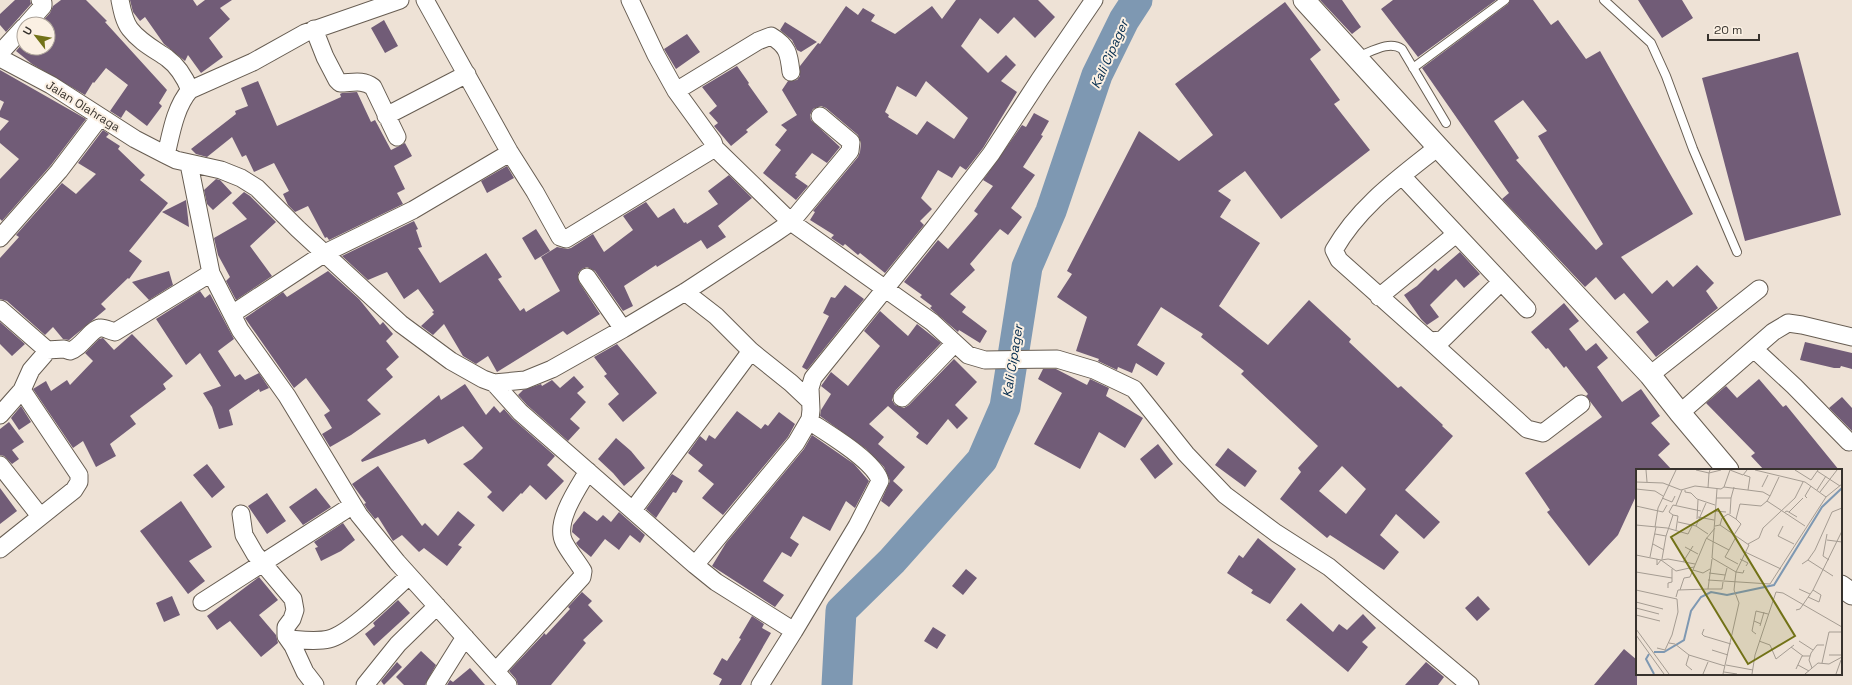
<svg xmlns="http://www.w3.org/2000/svg" width="1852" height="685" viewBox="0 0 1852 685" font-family="'Space Grotesk',sans-serif">
<rect width="100%" height="100%" fill="#eee2d6"/>
<g fill="none" stroke-linecap="round" stroke-linejoin="round">
<path stroke="#7e98b2" stroke-width="31" d="M837 685 841 611 892 561 982 460 1005 407 1027 267 1051 211 1097 75 1124 20 1137 0"/>
</g>
<path fill="#715c77" fill-rule="evenodd" d="M15 0H30L31 4 6 32 0 25V14Z
M61 0H86L107 21 105 22 167 90 159 103 162 106 147 126 126 110 121 118 110 111 128 85 106 68 94 83 93 82 85 95 32 64 16 51 24 42V48H48V24H40L50 13 53 6Z
M130 0H193L197 6 205 0H232L220 8 230 19 209 38 223 57 201 73 188 55 185 61 164 44 145 17 140 21 133 12Z
M956 0H1038L1055 17 1035 38 1014 17 998 34 980 18 961 46 988 73 1006 55 1016 65 1001 81 1017 92 983 148 966 170 960 166 952 178 938 170 921 198 932 209 920 221 924 225 885 273 860 253 858 255 845 244 843 246 831 238 834 235 810 220 815 212 813 211 858 157 860 152 861 143 858 135 826 108 821 106 813 109 810 115 811 120 840 147 827 163 812 153 795 174 797 175 795 177 808 186 796 200 763 173 781 150 775 145 787 130 781 125 797 115 782 90 788 81 797 80 800 76V66L818 43 820 44 846 6 858 15 863 8 875 15 871 21 895 34 932 6 942 19ZM926 81 968 118 954 139 927 121 917 135 888 117 889 115 885 112 897 86 916 97Z
M1320 0H1342L1361 27 1352 34Z
M1393 0H1496L1418 57 1381 9Z
M1510 0H1533L1551 25 1558 20 1586 59 1600 51 1693 214 1621 257 1652 294 1667 280 1673 287 1697 265 1714 283 1706 291 1718 308 1656 357 1636 332 1649 322 1624 293 1615 300 1596 277 1585 287 1502 199 1509 193 1422 68 1508 4ZM1523 100 1547 131 1538 136 1603 244 1596 250 1516 160 1519 158 1494 121Z
M1638 0H1682L1693 18 1662 38Z
M1285 2 1321 50 1310 59 1340 100 1334 104 1370 150 1281 219 1245 171 1218 191 1231 200 1220 217 1260 243 1219 306 1268 345 1309 300 1351 339 1349 342 1398 388 1401 386 1443 425 1442 426 1453 436 1405 490 1440 522 1424 539 1396 514 1380 535 1399 552 1384 570 1330 535 1327 538 1280 499 1301 472 1298 468 1318 446 1241 374 1244 371 1201 337 1203 334 1161 307 1137 345 1165 363 1157 376 1136 363 1132 373 1118 367 1117 370 1098 361 1099 359 1076 351 1087 317 1057 297 1072 274 1067 271 1139 131 1179 161 1213 135 1175 84ZM1342 466 1366 489 1346 514 1319 491Z
M384 20 398 46 385 53 371 28Z
M785 22 817 42 801 52 797 50 792 40 780 30Z
M687 34 700 52 676 69 664 49Z
M1798 52 1841 215 1745 241 1702 78Z
M737 66 749 83 748 84 768 112 746 130 748 132 731 146 714 126 718 123 709 113 717 106 702 87Z
M0 70 86 119 51 165 2 221 0 219V179L19 159 0 143V131L9 121 0 117V111L4 102 0 100Z
M258 81 277 126 341 97 340 94 342 93 357 92 371 122 375 120 391 150 405 143 412 156 394 166 405 189 397 193 403 204 329 240 327 237 325 238 308 206 295 212 288 205 283 194 289 191 274 163 254 172 246 155 242 157 232 137 207 157 196 154 191 149 236 114 235 111 248 106 241 88Z
M1034 113 1049 121 1041 135 1043 136 1023 167 1035 175 1011 208 1022 217 1008 235 1000 229 970 264 975 270 950 294 966 307 962 312 987 331 980 343 959 330 958 332 930 308 932 306 920 297 922 295 904 282 938 240 948 249 978 214 974 211 993 186 983 180 1022 125 1026 127Z
M103 130 109 134 106 137 120 146 118 149 145 175 140 180 168 203 129 251 142 261 129 279 128 278 101 304 106 309 69 340 63 339 53 327 45 335 7 301 0 299V258L19 237 16 235 62 183 76 194 96 174 78 163Z
M507 166 514 178 487 193 481 181Z
M729 175 752 198 718 226 726 237 707 249 701 240 657 267 656 265 624 286 633 306 623 311 595 271 587 267 582 269 578 273 579 282 600 314 567 335 563 331 497 372 488 356 476 364 463 356 444 324 433 335 421 326 434 314 432 312 434 311 418 289 404 299 387 272 368 280 342 256 414 221 418 229 416 230 422 247 418 248 440 283 486 253 502 277 498 279 520 311 524 308 526 312 560 291 541 257 557 247 567 249 571 248 593 234 604 252 633 230 623 216 646 202 658 218 674 208 684 223 686 222 687 224 718 204 708 191Z
M216 179 220 180 232 193 213 210 207 204 204 190Z
M244 192 250 196 276 222 250 246 272 276 236 300 226 281 230 277 218 255 214 238 247 219 232 203Z
M186 200 189 227 162 212Z
M536 229 550 251 535 260 522 238Z
M1460 252 1480 274 1464 288 1456 279 1430 305 1439 317 1427 325 1421 319 1404 295 1417 286 1435 268 1438 271Z
M169 271 173 285 149 300 132 282Z
M328 271 359 299 380 325 383 322 393 334 386 341 399 357 386 369 393 377 367 400 381 414 351 435 330 447 322 434 332 428 324 415 330 411 306 378 294 388 245 318 283 292 287 297Z
M845 285 864 299 807 370 802 367 829 316 823 313 831 297 835 298Z
M200 291 205 298 210 294 234 339 218 351 235 377 240 374 245 380 259 373 269 388 260 392 259 389 229 410 233 425 219 429 212 407 203 393 221 386 200 353 186 365 156 319Z
M1564 303 1579 321 1569 329 1586 351 1596 343 1608 358 1597 367 1622 402 1641 389 1660 416 1651 423 1670 444 1658 455 1672 470H1637V494L1618 535 1589 566 1547 512 1550 510 1525 473 1602 417 1586 396 1588 394 1566 366 1564 368 1548 348 1546 349 1531 332Z
M880 311 908 336 917 324 941 343 895 391 892 400 895 405 904 408 909 405 954 359 977 382 955 405 968 418 957 429 948 419 927 445 916 437 919 433 888 406 869 424 884 437 878 444 905 467 893 481 903 490 889 507 881 501 890 481 884 467 866 449 820 416 821 410 831 394 821 386 831 372 848 386 880 346 864 331Z
M0 322 25 344 12 356 0 344Z
M132 334 173 376 163 384 166 389 130 416 136 424 110 444 116 456 96 467 83 441 73 448 33 389 46 381 51 391 67 380 70 385 93 361 85 353 99 339 103 338 114 350Z
M1805 342 1852 353V369L1841 366 1840 368H1834L1800 360Z
M617 344 657 393 623 422 608 404 619 394 604 376 607 374 594 357Z
M1043 369H1056L1087 385 1090 379 1109 388 1106 396 1143 418 1125 448 1099 432 1080 469 1034 444 1062 393 1038 379Z
M574 376 584 387 577 393 586 402 570 419 580 428 568 441 527 405 518 395 523 390 541 384 542 386 552 380 560 388Z
M1759 379 1783 407 1786 405 1839 470H1764L1751 456 1755 453 1706 403 1726 386 1737 398Z
M465 384 486 415 494 406 500 413 504 409 513 419 555 456 547 465 564 481 546 500 530 485 522 494 521 493 503 512 487 497 492 492 463 464 472 459 483 448 463 426 428 444 425 439 362 462 361 460 439 395 441 400Z
M1842 397 1852 408V431L1829 408Z
M21 406 31 422 19 430 11 418Z
M737 411 761 429 765 424 768 426 779 412 795 424 788 437 723 515 702 498 714 484 698 471 703 465 688 453 700 436 706 441 709 435 715 439Z
M9 422 24 442 12 450 19 459 12 464 4 456 0 455V429Z
M812 435 854 464 869 481 855 508 846 501 830 531 803 516 790 538 799 544 791 557 782 552 763 581 784 595 775 607 712 566 726 543 804 449Z
M616 438 631 451 645 468 624 486 613 473 598 459Z
M1158 444 1173 464 1155 479 1140 459Z
M1228 448 1257 471 1245 487 1215 465Z
M207 464 225 487 212 498 193 475Z
M378 466 422 526 425 523 438 536 458 511 475 525 458 545 462 547 447 566 424 548 419 552 402 535 393 541 378 517 375 519 367 509 364 504 366 503 352 484Z
M672 474 683 481 676 493 673 492 656 518 646 509Z
M0 488 17 511 0 524Z
M316 488 331 507 303 525 289 507Z
M267 493 286 521 267 534 248 506Z
M181 501 212 547 189 561 205 581 188 594 140 531Z
M584 511 597 521 603 515 611 522 619 512 645 535 640 543 630 535 619 550 605 539 591 557 579 547 576 543 580 539 572 532 573 525Z
M343 523 355 540 341 551 321 561 315 548 318 547 314 542Z
M1258 538 1296 569 1270 604 1251 593 1253 590 1227 573 1239 555 1243 558Z
M966 569 977 578 963 595 952 586Z
M259 577 278 600 259 615 276 635 278 643 261 657 230 621 217 630 207 616Z
M582 592 592 601 588 605 603 621 583 640 586 643 551 685H518L516 679 509 671 543 635 544 633 546 635 570 609 568 607Z
M172 596 180 615 164 622 156 603Z
M1478 596 1490 609 1477 621 1465 608Z
M398 600 410 613 374 646 365 634 375 626 373 623Z
M1301 603 1333 632 1339 624 1347 630 1363 614 1376 628 1362 642 1368 647 1348 672 1286 620Z
M752 616 764 624 762 628 771 633 741 685H719L722 679 713 674 722 658 727 661 741 639 739 638Z
M933 627 946 635 937 649 924 641Z
M1624 649 1637 660V685H1594Z
M421 651 436 665 425 685H404L396 677Z
M397 662 402 667 384 685 381 681Z
M1426 662 1444 677 1438 685H1405Z
M470 668 485 685H447L450 680 453 682Z"/>
<g fill="none" stroke-linecap="round" stroke-linejoin="round">
<defs>
<path id="service" d="M1604 0 1651 43 1666 76 1693 149 1737 252
M1357 57C1371 52 1389 40 1402 49L1446 123
M1413 68 1505 0"/>
<path id="minor" d="M120 0C122 10 124 21 130 29 140 42 154 49 167 58 178 66 185 78 190 90
M630 0 656 55 676 91 713 142 715 148 791 222 932 322 968 355 985 360 1057 359 1094 370 1134 389 1186 454 1225 495 1276 533 1329 567 1470 685
M27 24 43 6V3L40 0
M314 29 325 57 337 80 340 83C352 83 362 79 373 87L397 137
M0 53 24 27
M0 58 51 85 135 139 166 155 176 160 221 170 241 178 257 188 298 229 401 324 451 361 483 379 494 383 525 380 552 369 623 329 685 292 775 233 791 222 850 151 851 142 820 116
M676 91 758 41 771 36C788 46 789 54 791 72
M386 116 467 74
M1438 147C1399 178 1359 206 1334 250L1339 260 1430 341 1442 340 1501 282
M509 151 535 192 560 237 566 239 715 148
M166 155C171 134 175 107 190 90L253 62 305 33 400 0
M189 164 211 273 240 330 287 396 359 515 397 562 508 685
M1402 176 1527 309
M0 238 59 171 100 117
M587 277 623 329
M685 292 716 316 751 351 791 383 809 400
M1379 297 1456 234
M0 309 47 350 64 349 70 351C81 348 91 329 100 328 104 327 110 331 115 332L211 273
M232 314 325 253 413 210 506 155 509 151 425 0
M1430 341 1527 429 1543 433 1581 404
M1754 349 1794 386 1849 442
M1650 375 1759 289
M494 383 520 412 695 565 716 582 794 631 760 685
M902 398 955 343
M1680 413 1773 332 1788 323 1802 325 1852 337
M0 415 22 390 31 370 44 355 47 350
M0 465 40 516
M633 510 751 351
M241 514 244 535 255 554 293 599 295 610 292 619 286 627V636L293 646 305 672 315 685
M0 549 74 490 79 482V475L22 390
M695 565 796 443 810 419 811 410 810 388 813 378 935 227 991 154 1040 79 1094 0
M202 602 353 505
M794 631 857 526 880 481C875 461 827 433 809 421
M289 639C302 640 317 642 329 639 350 634 391 592 409 576
M496 671 582 577 583 571C577 561 569 552 564 542 554 522 578 488 588 471
M365 685 398 644 437 606
M435 685 465 637"/>
<path id="tertiary" d="M1304 0 1438 147 1650 375 1680 413 1728 470
M1841 586 1852 594"/>
</defs>
<use href="#service" stroke="#675d52" stroke-width="10"/>
<use href="#minor" stroke="#675d52" stroke-width="19"/>
<use href="#tertiary" stroke="#675d52" stroke-width="23"/>
<use href="#service" stroke="#fff" stroke-width="8"/>
<use href="#minor" stroke="#fff" stroke-width="17"/>
<use href="#tertiary" stroke="#fff" stroke-width="21"/>
</g>
<g text-anchor="middle" stroke-width="4" stroke-linejoin="round" paint-order="stroke">
<g font-size="12" fill="#37322d" stroke="#fbf0e3">
<text transform="translate(83 106) rotate(32)" y="4">Jalan Olahraga</text>
</g>
<g font-size="13" font-style="italic" fill="#002a4d" stroke="#fbf0e3">
<text transform="translate(1109 54) rotate(-66)" y="5">Kali Cipager</text>
<text transform="translate(1012 361) rotate(-81)" y="5">Kali Cipager</text>
</g>
</g>
<g transform="translate(1636 469)">
<rect width="206" height="206" fill="#eee2d6"/>
<path fill="none" stroke="#7e98b2" stroke-width="2" d="M18 183H28L48 171 55 142 65 128 75 123 91 126 138 116 186 38 206 19M13 185 10 190 18 205"/>
<path fill="none" stroke="#a59c92" stroke-width="1" d="M10 1 11 13M60 1 73 4 74 1M94 1 107 6 111 1M119 1 169 13 190 28M159 1 175 11 182 1M181 2 204 17M108 6 114 8 112 21M0 13 27 14 45 21 59 17 85 20 88 18 94 1M88 18 127 23 134 27 131 32 169 57M126 18 132 6M72 19 73 4 85 1M0 20 19 22 27 27M81 20 76 89 100 103 107 104 108 101M49 21V23L55 24 61 30 79 36M181 21 190 7M184 23 201 1M134 27 143 8M26 29 36 33 39 27M80 29H95L98 18M171 29 169 27 175 17M40 36 46 21M0 37 27 43 31 36M78 42 90 43M149 43 151 42 161 48M153 43 167 29M94 45 95 29M37 46 33 43 37 36 65 42M62 48 78 51M61 50 62 31M42 53 60 57 72 65M0 56 31 59 52 65 56 57M84 56 86 49 92 45 100 50 104 35 125 37 131 32M60 57 70 34M79 57 84 56 113 76 100 103 98 121 103 134 87 205M147 57 142 67 158 75M19 58 22 39 40 1M19 65 30 67 37 46 42 47 40 61M191 65 187 87 193 91M98 66 105 55 100 50M70 69 93 81 100 68M191 71 206 73M17 75 28 81M112 75 123 69 127 59 159 29 167 13M49 78 62 85M93 81 89 88 102 95M109 83 145 100M0 86 25 91 40 102 58 98M14 88 20 58M21 90V96L25 91 32 90 59 95M26 90 30 67M104 90 112 94 110 97M172 91 197 107M47 93 57 77M166 95 172 91 179 81 196 43 206 39M57 101 67 104 74 100M0 103 36 109M73 104 89 106M72 111 134 115 190 28 206 15M88 111 91 99M32 119V114L36 113V100M72 120H86L87 113M163 120 174 125M0 121 41 130 42 143 36 166 29 181 21 179M44 121 48 109 54 108 70 70 79 59M40 128 42 121 72 120 76 90M172 128 183 133 185 126 177 121M0 133 27 140M0 139 23 145M160 141 164 140 177 121 206 62M0 146 24 152M118 152 116 162 120 165M125 155 118 152 120 142 132 145M124 157 128 143M0 160 33 205M68 160 66 165 68 167 95 175M0 166 28 205M123 172 134 176 140 190 158 176M163 172 177 181M33 174 39 175 53 186 89 197M155 178 167 187M76 181 92 186M53 186 50 196 56 201M193 186H206M186 194 193 163H206M90 196 117 201M162 196 173 202M176 199 173 191 175 184 181 176H188M160 200 166 187H174M88 203 101 205M67 205 72 193M116 205 119 186 140 123 147 124 206 158M169 205 182 194 193 195 206 188M200 205 205 191"/>
<path fill="#727217" fill-opacity="0.15" stroke="#727217" stroke-width="2" d="M82 40 159 167 112 195 35 68Z"/>
<rect width="206" height="206" fill="none" stroke="#37322d" stroke-width="2"/>
</g>
<g transform="translate(36 36) rotate(301)"><circle r="19" fill="#fbf0e3" stroke="#ada49a"/>
<path d="M0-3L7 15L0 10L-7 15Z" fill="#727217"/>
<text y="-6" font-size="11" font-weight="bold" text-anchor="middle" fill="#37322d">U</text>
</g>
<path d="M1708 34v6h51v-6" fill="none" stroke="#37322d" stroke-width="2"/>
<text x="1714" y="34" font-size="12" fill="#37322d" stroke="#fbf0e3" stroke-width="3" paint-order="stroke">20 m</text>
</svg>
